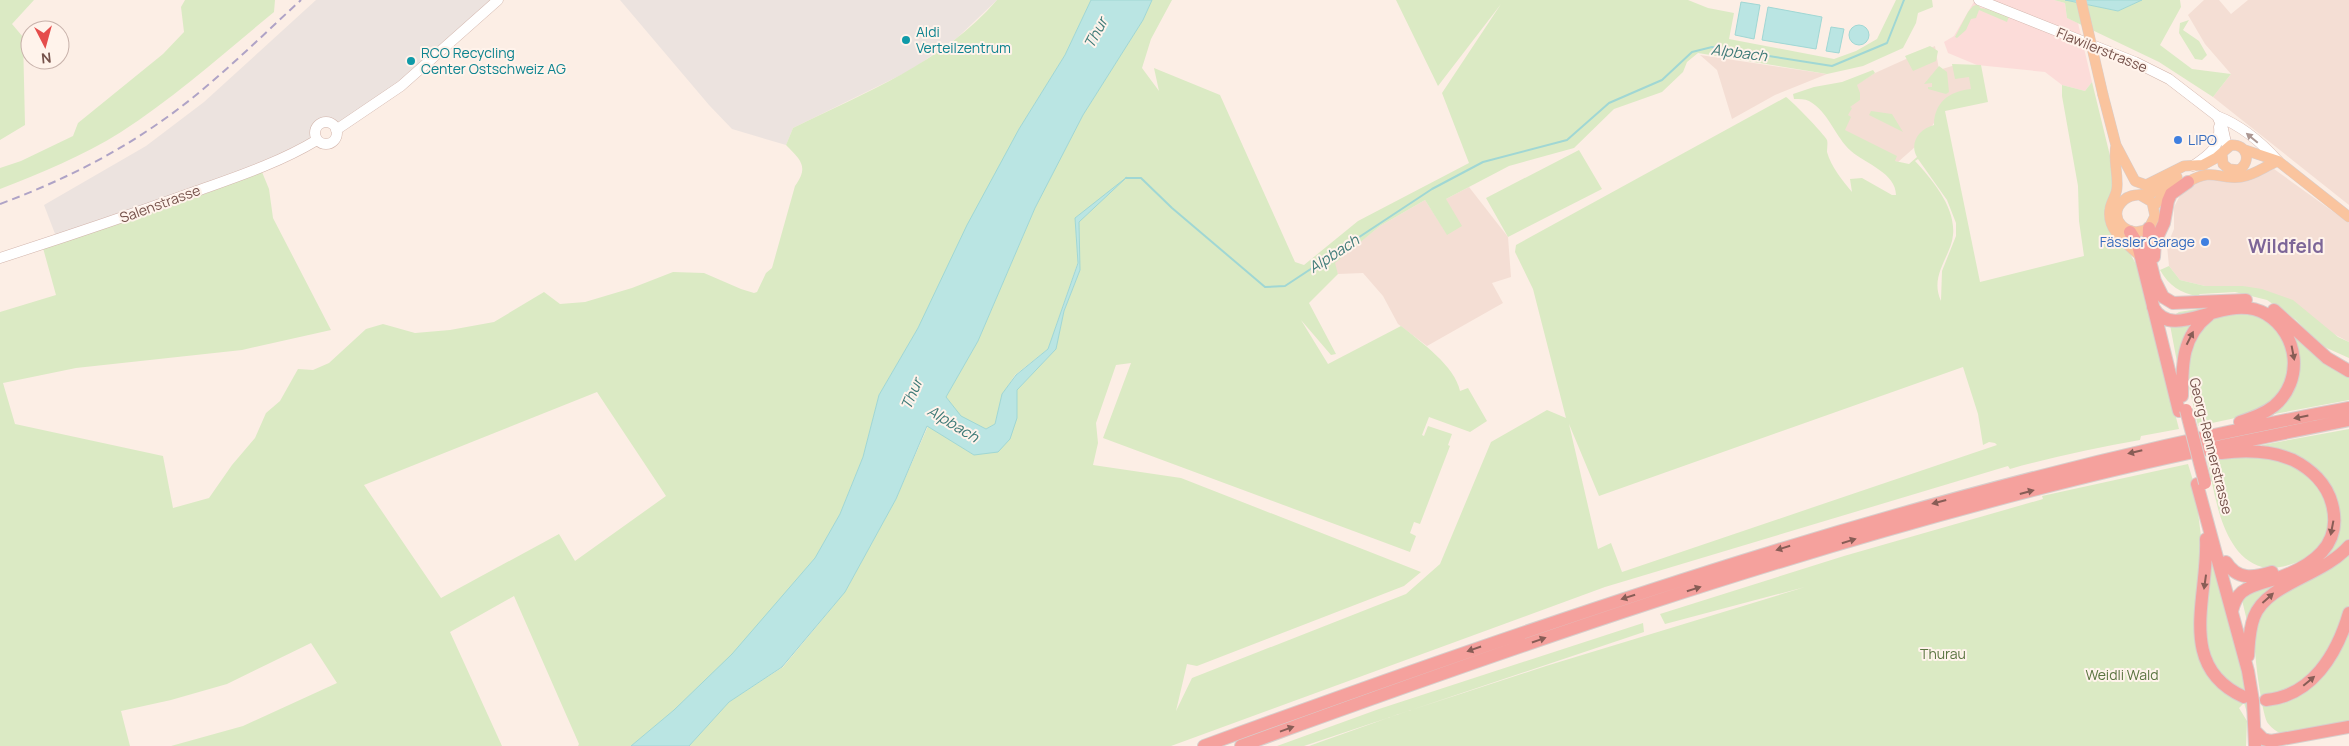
<svg xmlns="http://www.w3.org/2000/svg" width="2349" height="746" viewBox="0 0 2349 746" font-family="Manrope,sans-serif">
<rect width="100%" height="100%" fill="#fceee5"/>
<path fill="#f4ded4" d="M2204 0H2219L2231 14 2248 0H2349V205L2213 97 2231 74 2205 44 2188 15Z
M1935 46 1939 70 1952 66 1971 68 1976 96 1947 102 1924 139 1898 162 1842 140 1845 92 1875 73Z
M1700 55 1827 74 1775 95 1732 119 1717 70Z
M2274 169 2349 223V342L2243 286H2205L2180 280 2169 266 2167 246 2174 229V207L2183 190 2204 177 2237 181Z
M1469 187 1508 237 1511 277 1492 283 1503 303 1427 346 1398 324 1383 296 1363 273 1338 274 1334 263 1380 226 1425 200 1447 234 1446 199Z"/>
<path fill="#fcdcd9" d="M1975 0H2054L2065 3 2067 18 2078 23 2092 82 2085 91 2062 85 2045 72 1977 65 1948 53 1944 42 1954 36Z"/>
<path fill="#ece3df" d="M316 0H498L401 86 336 130 332 125 326 122 320 124 315 131 317 140 298 151 57 239 44 205 146 146 204 102Z
M620 0H997L957 38 911 70 793 128 786 145 732 129 709 105Z"/>
<path fill="#dbeac4" fill-rule="evenodd" d="M0 0H34L12 24 23 37 25 125 0 140Z
M185 0H275L274 12C224 53 175 97 121 132 83 156 41 173 0 189V168L21 161 73 136 78 123 163 54 184 32 181 7Z
M997 0H1091L1065 55 1019 129 918 328 879 395 863 457 840 514 815 558 733 654 674 710 631 746H578L579 744 514 596 450 632 502 746H171L243 726 337 683 311 643 227 684 171 700 121 711 130 746H0V312L56 295 43 248 191 199 262 172 269 189 273 218 331 330 242 350 76 368 3 383 15 424 163 456 173 508 209 498 232 465 255 438 266 413 280 401 298 369 313 370 329 363 366 329 383 324 415 333 450 330 494 322 544 292 560 304 585 302 632 288 673 272 704 273 741 289 754 293 757 292 766 273 772 268 795 186C809 167 801 160 786 145L793 128C864 93 944 62 997 0ZM597 392 666 496 575 561 559 534 441 598 364 485Z
M1152 0H1172L1151 39 1142 68 1159 91 1154 68 1220 95 1295 262 1304 265 1358 221 1469 163 1442 93 1501 4 1438 86 1396 0H1688L1708 8 1734 13 1729 39 1834 59 1856 51 1877 39 1896 0H1932L1933 7 1918 13 1916 23 1903 48 1863 66 1827 74 1698 53 1687 62 1683 72 1662 92 1614 109 1574 148 1509 166 1446 199 1462 226 1447 235 1425 200 1380 226 1335 263 1338 274 1309 303 1336 354 1331 355 1301 320 1328 364 1401 326C1421 342 1455 366 1460 391L1468 388 1487 421 1470 432 1429 417 1422 435 1424 436 1428 426 1452 434 1448 445 1450 446 1420 524 1414 522 1410 533 1416 536 1410 552 1103 438 1131 363 1116 365 1096 423 1098 443 1093 465 1181 478 1421 572 1404 586 1197 666 1187 664 1176 711 1192 678 1406 594 1440 564 1491 442 1547 410 1566 418 1533 289 1515 252 1516 245 1786 97C1792 101 1824 134 1827 140 1828 143 1827 148 1827 152 1831 167 1843 181 1852 192L1850 179 1862 178 1892 195H1896C1896 173 1866 164 1851 151 1835 137 1829 112 1809 101 1805 99 1799 99 1794 99L1793 94 1814 87 1842 82 1873 70 1875 73 1857 85 1860 93V100L1850 107 1852 108 1848 115 1851 117 1845 130 1897 156 1895 161 1909 164 1917 157C1909 143 1919 129 1934 125 1934 103 1949 91 1971 89L1969 77 1955 79 1952 64 1981 65 1988 102 1945 111 1980 282 2084 256 2079 221 2078 186 2062 96V85L2085 91 2092 82 2113 168 2114 184 2104 215 2106 224 2114 239 2126 246 2137 266 2179 429 2141 436 2140 440C2096 448 2053 457 2010 469L2008 466 1605 587 1171 746H689L729 702 783 667 845 592 896 499 928 426 974 455 1017 418V390L1056 349 1064 311 1080 270 1079 222 1120 183 1075 218 1078 262 1048 349 1015 375 1002 395 995 424 986 429 963 419 946 397 978 341 1035 208 1083 115 1143 20ZM1918 159 1947 200 1956 223V236L1942 271 1941 301C1929 275 1951 257 1953 235 1956 208 1932 179 1915 161ZM1963 367 1978 414 1983 445 1989 442 1995 443 1997 445 1622 572 1611 543 1598 549 1569 424 1599 496Z
M2054 0H2065L2118 11 2142 0H2180L2181 7 2160 45 2192 69 2231 74 2213 97 2159 62 2067 18 2065 3Z
M1979 4 1980 8C1991 9 1997 11 2009 16L2007 22 1979 10 1976 18 1971 19 1966 30 1957 38 1955 37 1968 12 1973 6Z
M2189 20 2183 30 2199 41 2207 55 2202 60 2195 59 2179 33 2180 23Z
M1930 46 1938 51 1936 61 1913 71 1905 56Z
M1939 66 1947 72 1949 92 1946 94 1928 89V87H1932V83L1924 84Z
M1871 111 1892 114 1903 132 1869 115Z
M1579 150 1602 189 1508 237 1486 198Z
M2169 266 2180 280 2205 286H2243L2262 289 2293 300 2338 337 2349 342V358L2320 345 2296 320 2267 300 2235 292 2200 294 2197 296C2181 293 2169 286 2160 270Z
M2240 302C2282 309 2289 333 2319 356 2328 363 2339 369 2349 374V400L2269 415C2273 409 2280 405 2285 399 2301 377 2303 347 2284 325 2257 297 2229 304 2196 315 2188 317 2179 322 2170 318L2179 312Z
M2247 312 2270 322 2287 344 2290 373 2273 401 2240 417 2198 426 2187 378 2190 345 2212 318Z
M2194 321 2177 362 2170 325Z
M2349 429V540L2247 621 2242 600 2247 592 2333 543 2326 482 2263 449 2262 445Z
M2233 456C2271 455 2315 462 2326 504 2330 519 2329 530 2322 544 2315 559 2277 572 2262 567 2250 564 2239 554 2233 544 2217 519 2214 488 2207 460Z
M2188 464 2195 487 2202 545 2203 668 2220 688 2244 702 2231 688 2205 652 2209 544 2244 677 2249 719 2244 703 2239 708 2247 721 2246 746H1309L1396 715 1546 666 1805 587 1665 624 1660 614 1844 556 2043 499 2042 496Z
M2349 551C2349 569 2349 588 2349 605 2343 647 2310 695 2265 698L2267 705C2307 707 2337 663 2349 630V723C2333 726 2292 738 2278 732 2274 730 2269 725 2267 722 2261 708 2252 643 2255 628 2256 620 2261 610 2267 604 2290 581 2327 577 2349 551Z
M1643 623 1644 632 1304 746H1277L1379 709Z"/>
<path fill="#bae5e3" stroke="#a0d7d4" d="M1091 0H1152L1143 20 1083 115 1035 208 978 341 946 397 961 416 986 429 995 424 1002 394 1016 375 1048 349 1078 263 1075 218 1127 177 1079 222 1080 270 1064 311 1056 349 1017 390V418L1010 439 998 452 974 455 927 426 896 499 845 592 782 667 729 702 689 746H631L674 710 732 654 815 558 840 514 863 457 879 395 918 328 967 225 1019 129 1065 55Z
M2065 0H2142L2118 11Z
M1741 2 1760 5 1754 39 1735 35Z
M1768 7 1822 17 1816 49 1762 40Z
M1849 35a10 10 0 1 1 20 0a10 10 0 1 1-20 0Z
M1831 27 1844 29 1839 53 1826 51Z"/>
<g fill="none" stroke-linecap="round" stroke-linejoin="round">
<path stroke="#a0d7d4" stroke-width="2" d="M1126 178H1141L1172 208 1265 287 1285 286 1432 189 1483 162 1567 140 1609 103 1662 80 1692 52 1712 47 1832 66 1887 43 1904 0"/>
<defs>
<path id="secondary" d="M1979 0 2135 62 2169 79 2217 116 2223 129 2227 147
M2217 116C2240 125 2262 143 2278 161
M315 133a11 11 0 1 1 22 0a11 11 0 1 1-22 0Z
M336 130 401 86 498 0
M2193 166C2209 155 2221 147 2219 127
M0 258C65 237 130 215 194 192 236 177 279 163 317 140"/>
<path id="primary" d="M2103 95 2117 149
M2116 145 2135 181 2146 185 2184 166 2203 165 2216 158 2231 145C2247 144 2252 161 2239 170L2229 169 2223 164 2222 154
M2116 145C2113 162 2118 171 2117 187 2117 195 2111 201 2110 209 2106 229 2126 243 2139 255
M2245 150 2278 161 2349 217
M2188 182C2214 167 2217 180 2241 177 2255 175 2265 166 2278 161
M2140 195 2152 202 2155 216 2149 228C2127 241 2105 216 2124 200 2131 193 2141 196 2150 193 2159 191 2168 181 2177 177
M2154 206 2173 185"/>
<path id="highway" d="M2149 228 2148 253 2157 289
M2130 232 2138 245 2179 411
M2154 257 2155 242 2164 223 2168 201 2171 194 2188 182
M2155 281 2163 297 2173 303 2246 300
M2153 307C2174 345 2225 290 2266 314 2299 334 2304 381 2274 406 2264 414 2252 418 2240 422
M2274 310 2327 358 2349 371
M2182 396C2182 364 2182 336 2209 315
M2221 453C2245 450 2270 450 2293 460 2311 469 2327 484 2332 504 2343 545 2312 566 2278 578 2267 582 2252 584 2242 592 2236 597 2234 603 2232 611
M2197 484 2248 671 2253 701 2255 746
M2206 539C2209 596 2175 666 2244 697
M2226 562C2237 580 2253 578 2272 572
M2248 656C2249 642 2249 630 2254 617 2267 583 2323 576 2349 546
M2266 700C2312 696 2337 654 2349 613
M2255 731 2263 739 2271 741 2349 727
M1204 746C1578 609 1956 480 2349 408
M1241 746C1512 647 1785 552 2065 482 2159 458 2254 439 2349 420"/>
</defs>
<use href="#secondary" stroke="#d2b5ac" stroke-width="11"/>
<use href="#primary" stroke="#d8cecc" stroke-width="11"/>
<use href="#highway" stroke="#d8cecc" stroke-width="14"/>
<use href="#secondary" stroke="#fff" stroke-width="10"/>
<use href="#primary" stroke="#fac49e" stroke-width="10"/>
<use href="#highway" stroke="#f5a19d" stroke-width="12"/>
<path stroke="#afa3c6" stroke-width="2" stroke-dasharray="8 5" stroke-linecap="butt" d="M0 204C54 184 106 159 153 127 207 91 254 43 301 0"/>
<defs>
<path id="primary-bridge" d="M2081 0 2103 95"/>
<path id="highway-bridge" d="M2186 410 2205 483"/>
</defs>
<use href="#primary-bridge" stroke="#d8cecc" stroke-width="11" stroke-linecap="butt"/>
<use href="#highway-bridge" stroke="#d8cecc" stroke-width="14" stroke-linecap="butt"/>
<use href="#primary-bridge" stroke="#fac49e" stroke-width="10"/>
<use href="#highway-bridge" stroke="#f5a19d" stroke-width="12"/>
</g>
<defs><path id="oneway-solid" d="M-6-.8H1V-3.2L6.5 0L1 3.2V.8H-6Z" transform="scale(1.25)"/></defs>
<use fill="#ac9792" href="#oneway-solid" transform="translate(2252 138) rotate(-140)"/>
<g fill="#885d56">
<use href="#oneway-solid" transform="translate(2190 338) rotate(-63)"/>
<use href="#oneway-solid" transform="translate(2293 353) rotate(79)"/>
<use href="#oneway-solid" transform="translate(2301 417) rotate(169)"/>
<use href="#oneway-solid" transform="translate(2135 452) rotate(167)"/>
<use href="#oneway-solid" transform="translate(2027 492) rotate(-15)"/>
<use href="#oneway-solid" transform="translate(1939 502) rotate(165)"/>
<use href="#oneway-solid" transform="translate(2332 528) rotate(101)"/>
<use href="#oneway-solid" transform="translate(1849 541) rotate(-17)"/>
<use href="#oneway-solid" transform="translate(1783 548) rotate(163)"/>
<use href="#oneway-solid" transform="translate(2205 582) rotate(98)"/>
<use href="#oneway-solid" transform="translate(1694 589) rotate(-18)"/>
<use href="#oneway-solid" transform="translate(1628 597) rotate(162)"/>
<use href="#oneway-solid" transform="translate(2268 598) rotate(-42)"/>
<use href="#oneway-solid" transform="translate(1539 640) rotate(-19)"/>
<use href="#oneway-solid" transform="translate(1474 649) rotate(161)"/>
<use href="#oneway-solid" transform="translate(2309 681) rotate(-40)"/>
<use href="#oneway-solid" transform="translate(1287 729) rotate(-20)"/>
</g>
<g fill="#0f9aa8" stroke="#fff3eb" stroke-width="2">
<circle cx="906" cy="40" r="5"/>
<circle cx="411" cy="61" r="5"/>
</g>
<g fill="#3f7fe0" stroke="#fff3eb" stroke-width="2">
<circle cx="2178" cy="140" r="5"/>
<circle cx="2205" cy="242" r="5"/>
</g>
<g text-anchor="middle" stroke-width="4" stroke-linejoin="round" paint-order="stroke">
<g font-size="14" fill="#0d838f" stroke="#fff3eb" text-anchor="start">
<text x="916" y="37">Aldi<tspan x="916" dy="16">Verteilzentrum</tspan></text>
<text x="421" y="58">RCO Recycling<tspan x="421" dy="16">Center Ostschweiz AG</tspan></text>
</g>
<g font-size="14" fill="#75514a" stroke="#fff3eb">
<text transform="translate(2102 50) rotate(22)" y="5">Flawilerstrasse</text>
<text transform="translate(160 204) rotate(-20)" y="5">Salenstrasse</text>
<text transform="translate(2211 446) rotate(76)" y="5">Georg-Rennerstrasse</text>
</g>
<g font-size="14" fill="#366cbe" stroke="#fff3eb" text-anchor="start">
<text x="2188" y="145">LIPO</text>
<text x="2195" y="247" text-anchor="end">Fässler Garage</text>
</g>
<g font-size="14" fill="#5a7440" stroke="#fff3eb">
<text x="1943" y="659">Thurau</text>
<text x="2122" y="680">Weidli Wald</text>
</g>
<g font-size="15" font-style="italic" fill="#3e7a77" stroke="#fff3eb">
<text transform="translate(1096 33) rotate(-62)" y="5">Thur</text>
<text transform="translate(1739 53) rotate(7)" y="5">Alpbach</text>
<text transform="translate(1334 254) rotate(-33)" y="5">Alpbach</text>
<text transform="translate(912 394) rotate(-67)" y="5">Thur</text>
<text transform="translate(953 424) rotate(31)" y="5">Alpbach</text>
</g>
<g font-size="19" font-weight="bold" fill="#7d6698" stroke="#fff3eb">
<text x="2286" y="253">Wildfeld</text>
</g>
</g>
<g transform="translate(45 45) rotate(174)"><circle r="24" fill="#fff3eb" stroke="#c8b2ab"/>
<path d="M0-4L9 19L0 12L-9 19Z" fill="#e54d4c"/>
<text y="-8" font-size="14" font-weight="bold" text-anchor="middle" fill="#75514a">N</text>
</g>
</svg>
